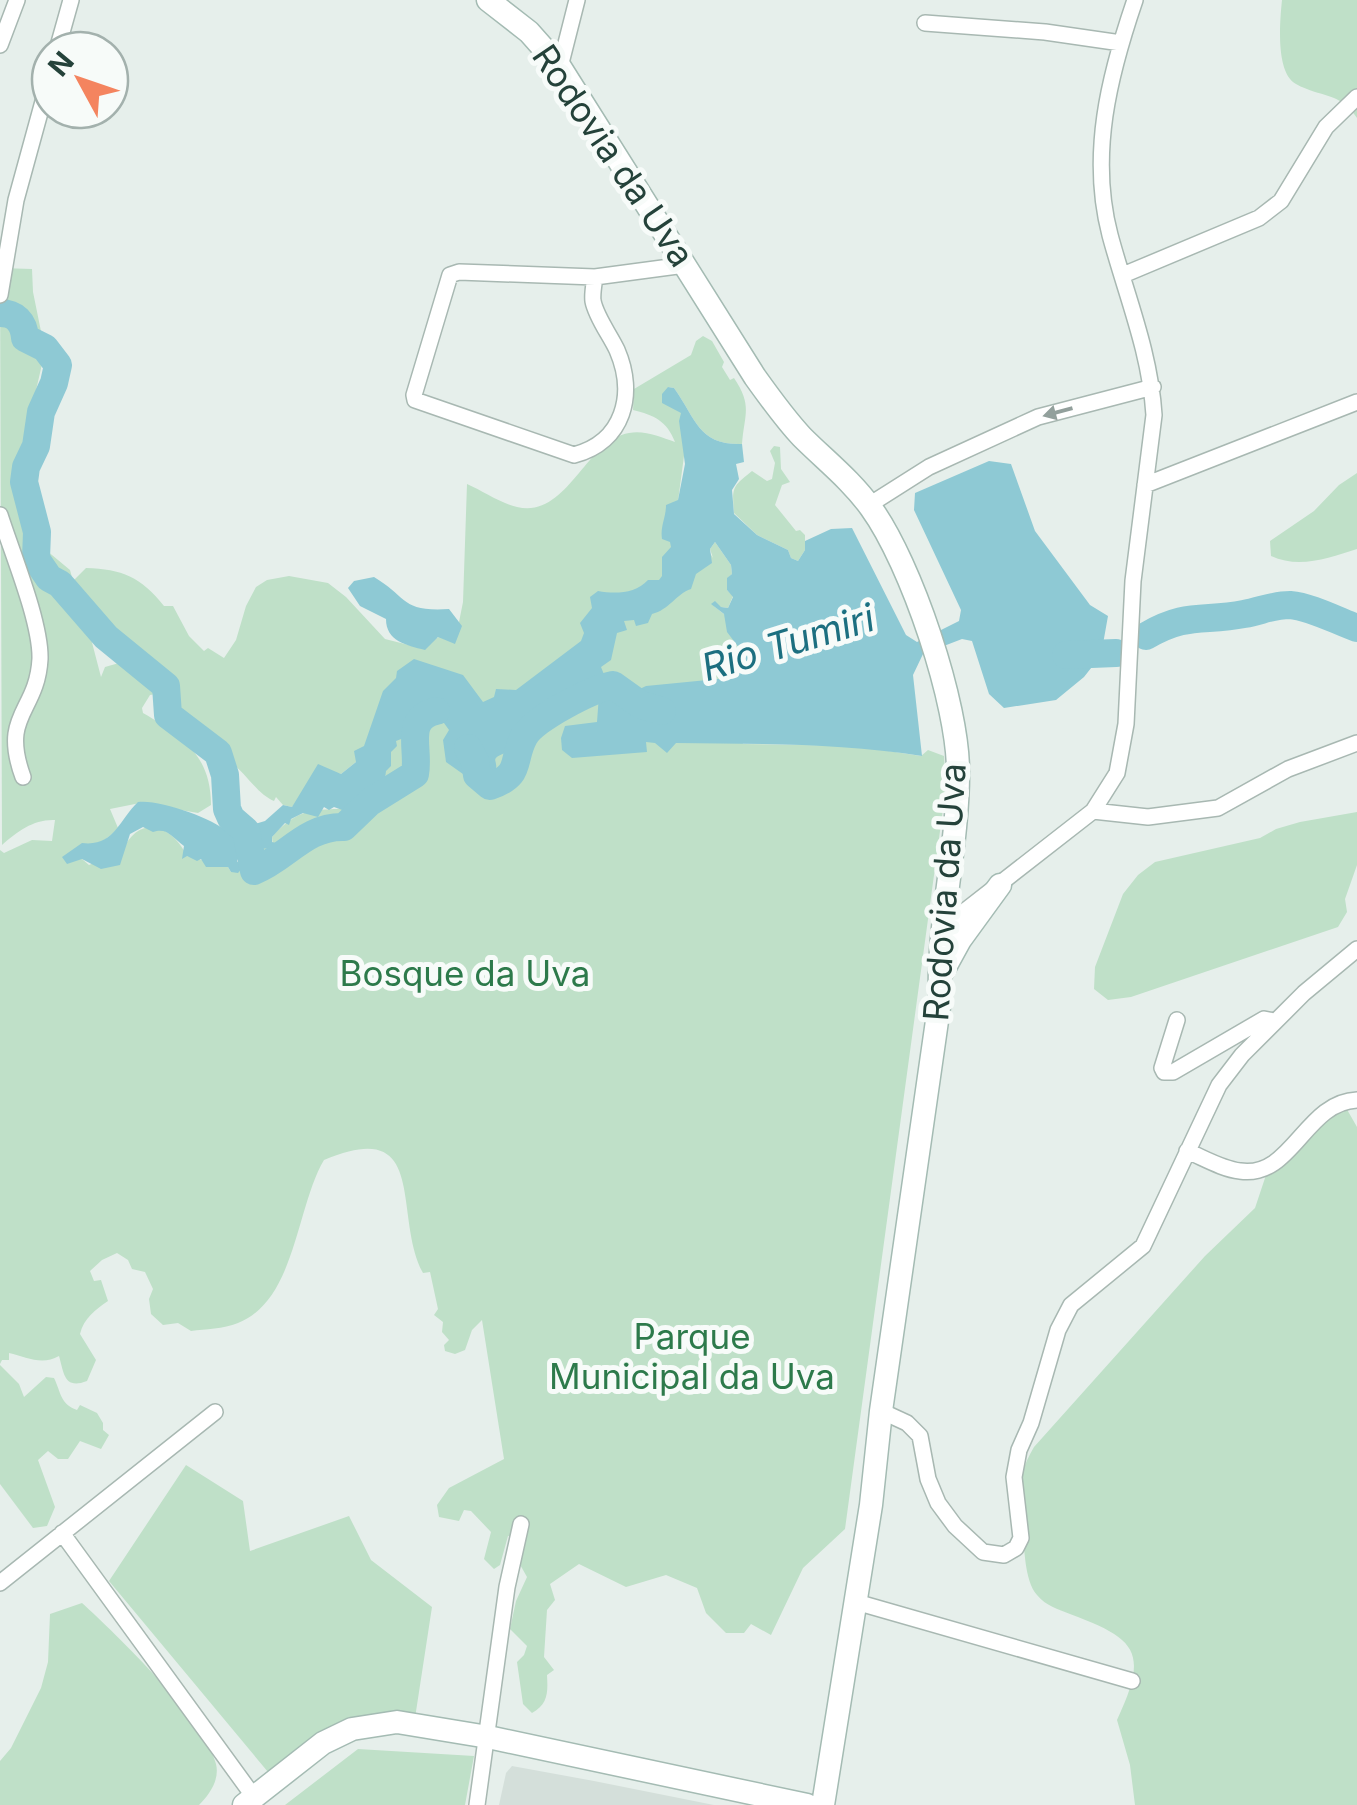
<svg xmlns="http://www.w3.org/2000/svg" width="1357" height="1805" viewBox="0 0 1357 1805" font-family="Inter,sans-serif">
<rect width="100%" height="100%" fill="#e6efeb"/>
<path fill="#d4dfda" d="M512 1766 594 1781 714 1805H499L506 1773Z"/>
<path fill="#bfe0c8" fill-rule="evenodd" d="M1282 0H1357V118C1339 91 1321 98 1296 84 1275 73 1280 20 1282 0Z
M0 268 32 269 33 292 45 351 23 447 30 525 46 550 70 570 73 581 86 568C122 569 141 577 164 606H173L189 636 204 651 208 648 224 658 236 640 246 606 256 587 267 580 289 576 328 583 346 597 385 639 425 649 433 640 458 627 463 602 467 484C483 491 500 503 517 507 567 519 585 441 629 433 645 430 660 437 675 442 667 421 654 415 633 410L634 389 691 355 696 341 703 336 712 341 724 362 722 367 730 380 734 378C753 406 744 415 742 444 698 445 697 420 674 388L668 387 673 408 682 413 688 446 684 456 678 501 713 558 710 549 715 542 731 565 732 574 727 579V590L733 596 728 608 714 606 725 615 743 653 735 672 728 678 743 744 856 746 921 756 928 750 944 756 946 787 845 1529 803 1568 771 1635 751 1624 744 1633H726L706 1613 697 1588 666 1575 626 1587 579 1564 550 1584 555 1600 547 1610 544 1657 554 1670 547 1675C548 1693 548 1704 532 1713L523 1704 517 1662 524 1655 527 1646 510 1629 516 1601 527 1577 518 1561 513 1537 508 1536 500 1565 494 1569 484 1559 491 1532 471 1511 464 1510 459 1521 439 1517 437 1505 449 1488 504 1459 482 1320 472 1330 465 1350 455 1354 445 1351 444 1345 449 1340 442 1332 443 1322 434 1315 438 1309 430 1272 423 1273C392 1215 430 1115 324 1160 296 1207 296 1300 238 1323 223 1329 206 1329 191 1331L178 1323 163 1325 151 1314 149 1299 153 1289 145 1272 132 1269 128 1260 117 1253 102 1260 90 1271 94 1281 101 1280 108 1301C95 1310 84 1318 80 1334L96 1360 87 1381C64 1390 64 1373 59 1356 42 1366 26 1357 9 1353V1360H2L0 1364V850L4 853 32 840 52 841 55 820C34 819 18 831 2 845ZM83 608 127 652 126 661 105 667 101 677ZM162 693 172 717 181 715C187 733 212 739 220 757 243 765 253 792 274 801L276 797 283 805 292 807 330 772 341 774 356 762 364 746 387 778 385 786H377L372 793 375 799C333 821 310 793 272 837L273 848C236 847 251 845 231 872L228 867 187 856C173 826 140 812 122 851L89 865 82 859C93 845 107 841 118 828L110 809 140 803 198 813 211 805C211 756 183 736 143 713L142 708 150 695Z
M774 446 780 447 781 469 790 482 782 485 775 505 796 531 800 530 805 535V550L798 561 791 558 788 550 757 535 734 513C732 487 732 487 752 471L767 481 772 479 775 463 770 451Z
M1357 473V549C1329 558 1299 569 1271 556L1270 541 1314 511 1339 485Z
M1357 812V865L1345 899 1347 912 1338 927 1131 997 1108 1000 1094 989 1095 967 1123 894 1138 875 1155 862 1260 838 1276 829 1300 822Z
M1341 1099 1357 1127V1805H1135L1130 1765 1117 1720C1149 1652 1137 1639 1070 1614 1058 1609 1046 1606 1037 1595 1024 1580 1025 1548 1022 1528 1018 1493 1016 1478 1034 1447L1205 1256 1255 1208 1270 1163Z
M0 1365 19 1384 24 1397 46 1377 54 1378C61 1392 60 1404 77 1410L80 1405 97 1413 103 1423V1430L109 1435 101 1449 80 1441 68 1459H58L48 1451 38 1460 55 1507 47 1526 33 1528 0 1484Z
M186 1465 243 1501 250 1551 349 1516 371 1560 432 1607 415 1718 268 1772 109 1581Z
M82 1603C116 1634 206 1721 216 1764 220 1780 209 1795 199 1805H0V1761L11 1748 41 1688 48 1662 50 1614Z
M358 1749 474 1756 465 1805H285Z"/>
<path fill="#8ec9d4" d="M668 387 674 388C697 420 698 445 742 444L744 462 736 464 739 479 732 490 734 514 757 535 788 550 791 558 798 561 805 550V541L831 529 852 528 906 635 917 642 959 621 961 610 914 510 915 493 989 461 1011 464 1035 531 1090 605 1108 616 1103 644 1095 663 1084 677 1056 700 1004 708 989 694 972 641 962 639 923 654 913 675 922 756C840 743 759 744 676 743L667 753 655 743 646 742 647 752 572 758 562 750 561 738 565 726 597 722 599 695 607 689 621 698 646 686 728 678 735 672 743 653 727 632 724 614 711 604 715 601 721 607 728 608 733 597 727 590V578L732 574 731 565 715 542 710 549 712 563 696 574 691 589C676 594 669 610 652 614L648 623 636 626 634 620 624 621 627 630 617 633 611 660 601 667 605 677 603 684 530 718C523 729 530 745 519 757L510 751C484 761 502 758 494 775L488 774 483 781 470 779 446 762 443 740 449 730 444 723 439 724 432 719 425 722 419 732 396 741 397 746 391 752V766L386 771 384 786H377L372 793 375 799 372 805 357 807 360 811 356 815 334 807 329 810 324 807 318 817 303 813 291 819 289 825 285 823 272 837V842L276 843 273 848 257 849 253 846 242 850 237 861 242 868 238 873 231 872 228 867H206L201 859 197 861 187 856 182 859 184 846C172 837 167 827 153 832L143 827 130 834 120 865 101 869 82 859 67 864 62 857 82 843C114 847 119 820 138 802 159 799 212 818 228 832L265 821 283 805 292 807 318 764 341 774 356 762 354 751 364 746 383 691 396 678 397 671 414 659 463 675 483 702 494 697 496 689 516 690 581 641 584 633 580 623 592 608 590 597 598 591C615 594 635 594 648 580H659L662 576V557L671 547 670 542 662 539C660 526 666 518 666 505L678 500 685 464 679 421 681 413 662 403V394Z
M374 577C408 597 400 612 449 609L462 626 455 644 438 637 425 650C406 645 386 641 386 619L360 606 348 588 354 581Z"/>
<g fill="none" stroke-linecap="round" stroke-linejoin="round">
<path stroke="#8ec9d4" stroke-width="28" d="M0 313C15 313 24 322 25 338L45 348 58 365 54 383 41 412 36 446 26 467 24 482 37 532 36 559 49 578 60 584 106 637 166 686 168 715 218 753 225 775 227 809 231 818 246 831 254 871C287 858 305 826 344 827L370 802 415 774C420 749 403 719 436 711
M1146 636C1187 612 1203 622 1244 614 1261 611 1273 605 1290 605 1312 607 1337 621 1357 628
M1066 655 1116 653
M468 748 475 761 477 775 490 786C523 775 511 761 524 737 534 718 593 689 613 685L641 705 662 711"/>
<defs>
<path id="street" d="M925 23 1045 32 1121 43
M0 45 17 0
M57 50 71 0
M560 67 577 0
M1123 275 1259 218 1281 201 1326 127 1357 97
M595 277 459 272 450 275 414 395 415 400 574 455C624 442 636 394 617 350 610 335 596 317 593 301 592 294 594 284 595 277L685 265
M0 295 16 200 50 76
M1145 485 1357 402
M869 505 929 467 1038 417 1153 387
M0 515C12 553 41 622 40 659 37 713 0 714 23 777
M1093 811 1148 817 1218 808 1288 769 1357 743
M943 928 1093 811 1117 773 1126 724 1133 581 1154 415C1150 351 1126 295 1110 235 1089 155 1109 76 1135 0
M1177 1020 1162 1068 1164 1072H1173L1264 1019 1274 1021
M1187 1151C1204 1158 1222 1169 1240 1171 1292 1179 1305 1102 1357 1100
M881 1411 907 1423 920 1436 928 1479 938 1503 955 1526 983 1552 1004 1555 1016 1548 1021 1538 1014 1477 1019 1450 1031 1423 1058 1330 1071 1305 1143 1246 1219 1085 1242 1055 1304 993 1357 949
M62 1533 254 1797
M0 1583 215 1412
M856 1602 1132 1681
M477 1805 507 1587 521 1524"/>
<path id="secondary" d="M488 0 529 32 560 67 755 377C770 398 785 419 802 437 825 460 852 481 871 508 911 563 959 705 958 773 958 849 937 924 940 1000L881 1411 871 1505 823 1805
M943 971 960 940 1000 885
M244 1805 323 1743 352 1729 397 1722 488 1737 807 1805"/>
</defs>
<use href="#street" stroke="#a8b8b2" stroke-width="18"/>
<use href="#secondary" stroke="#a4bbb3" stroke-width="25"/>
<use href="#street" stroke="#fff" stroke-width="15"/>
<use href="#secondary" stroke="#fff" stroke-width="22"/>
</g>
<defs><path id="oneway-solid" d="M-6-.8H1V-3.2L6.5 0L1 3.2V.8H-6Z" transform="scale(2.5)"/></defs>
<use fill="#92a09c" href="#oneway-solid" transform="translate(1058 412) rotate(165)"/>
<g text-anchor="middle" stroke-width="10" stroke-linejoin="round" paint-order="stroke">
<g font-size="35" fill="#24423a" stroke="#f7fbf9">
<text transform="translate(613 156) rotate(56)" y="12">Rodovia da Uva</text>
<text transform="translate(945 892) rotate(-86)" y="12">Rodovia da Uva</text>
</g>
<g font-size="35" fill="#2d7a4b" stroke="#f7fbf9">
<text x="465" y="986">Bosque da Uva</text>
<text x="692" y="1349">Parque<tspan x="692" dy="40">Municipal da Uva</tspan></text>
</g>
<g font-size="38" font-style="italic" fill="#1c6f80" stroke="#f7fbf9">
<text transform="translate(788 643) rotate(-17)" y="13">Rio Tumiri</text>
</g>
</g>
<g transform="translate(80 80) rotate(310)"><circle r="48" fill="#f7fbf9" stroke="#a3b1ad" stroke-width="2.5"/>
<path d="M0-8L18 38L0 25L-18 38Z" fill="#f4845f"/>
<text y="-15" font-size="28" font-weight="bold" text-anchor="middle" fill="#24423a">N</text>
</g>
</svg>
